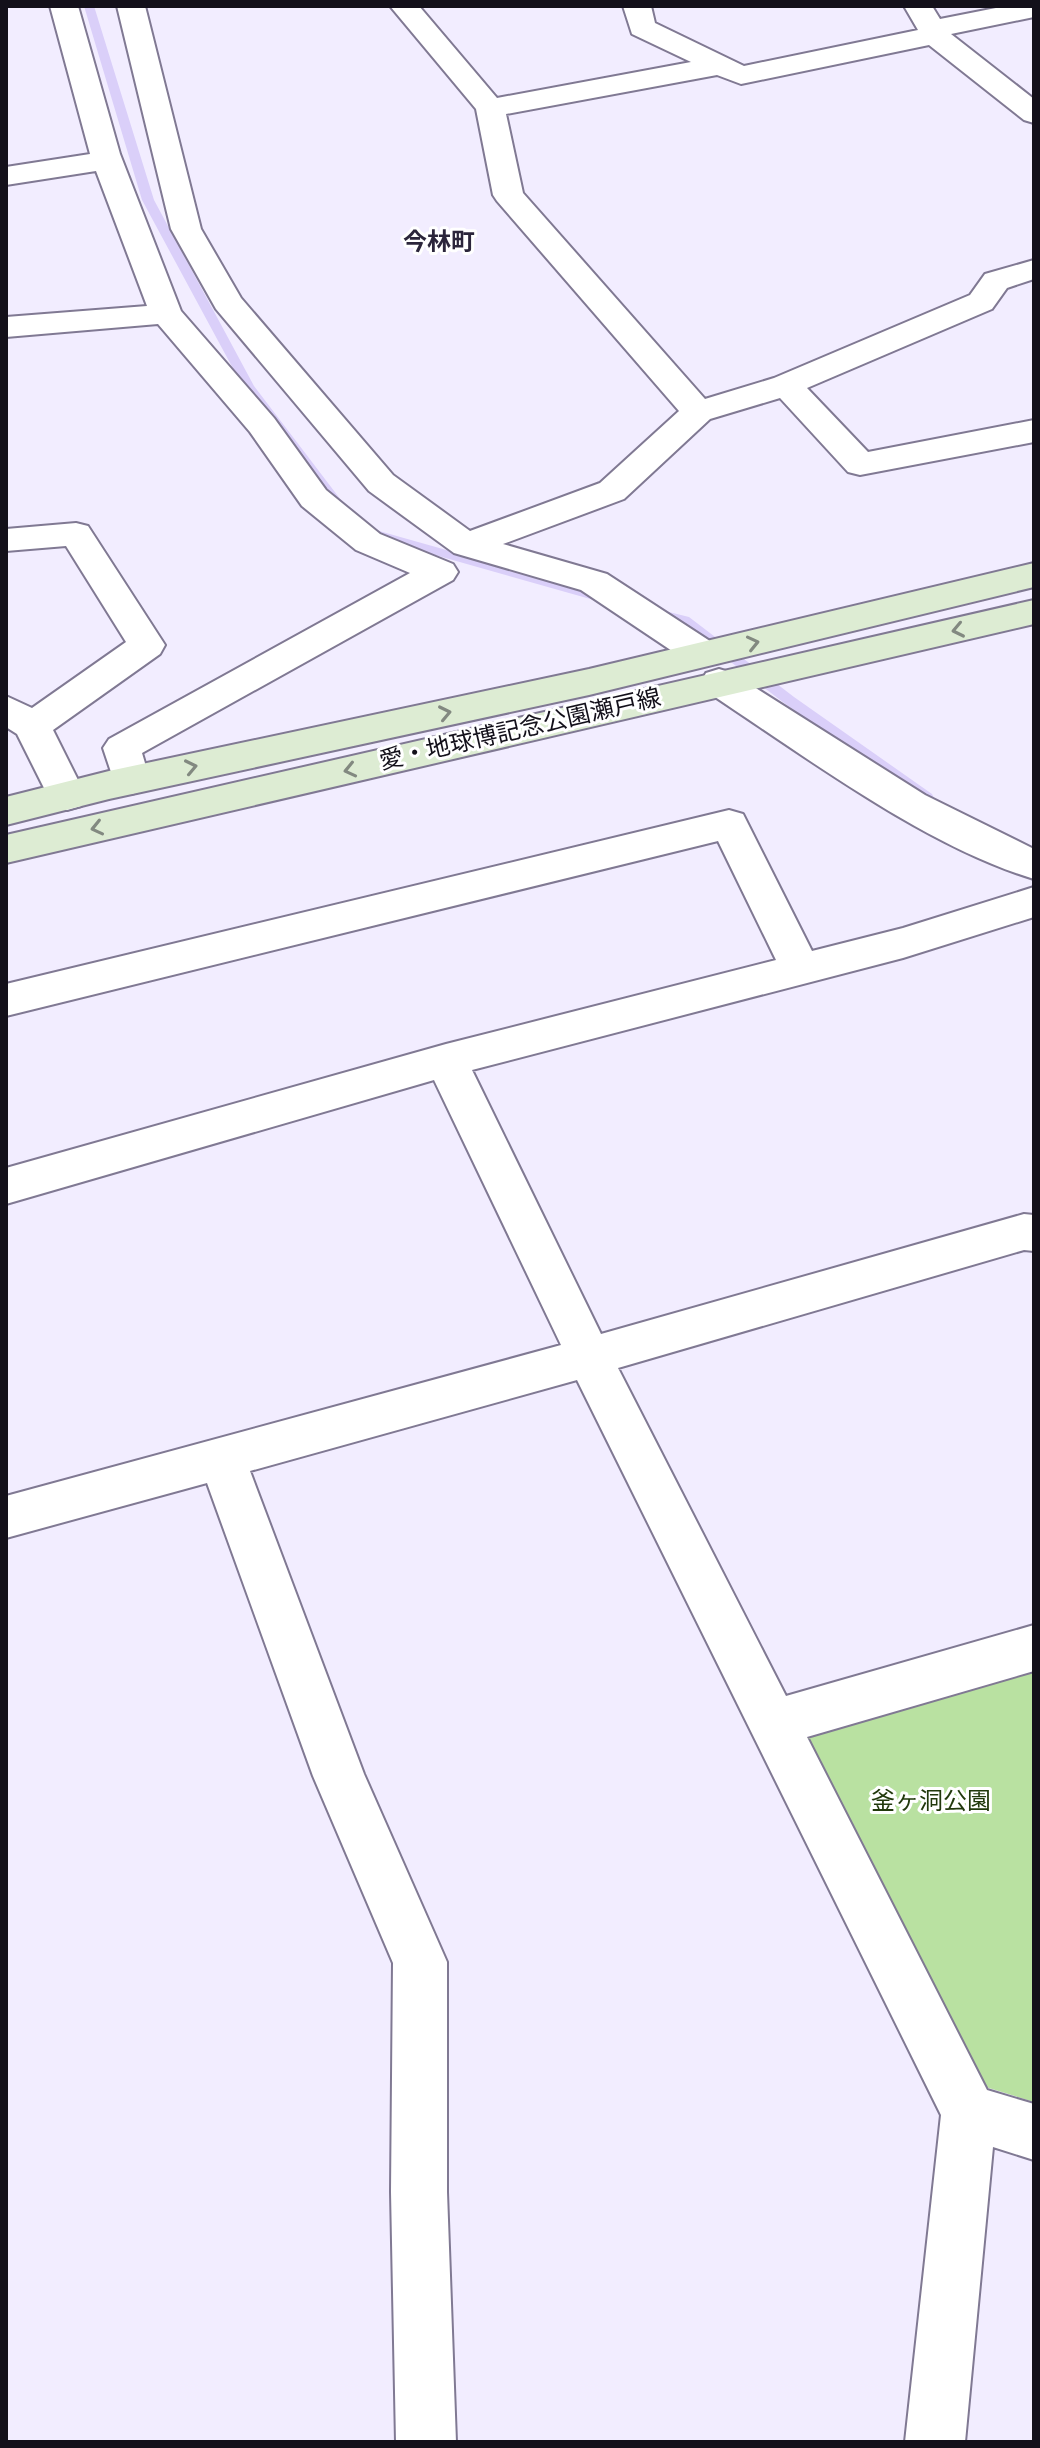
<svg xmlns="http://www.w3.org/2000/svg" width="1040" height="2448" viewBox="0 0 1040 2448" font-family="Quicksand,'Noto Sans JP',sans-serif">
<rect width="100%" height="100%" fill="#f2edff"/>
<path fill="#b9e1a1" d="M1034 1662V2102L950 2076 785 1737Z"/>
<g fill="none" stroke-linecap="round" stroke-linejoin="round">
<path fill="#dacff9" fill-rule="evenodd" d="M84 6H94L154 200 254 386 344 504V510H336L243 387 142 200Z
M372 529 613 597 615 600 608 604 368 536 366 533Z
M653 608 689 617 794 697 932 794 934 798 932 802H922L784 703 680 623 648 615V609Z"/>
<defs>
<path id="minor" d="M50 6H78L120 154 181 311 274 418 326 490 380 534 453 564 458 572 453 580 142 753 150 780 145 790 131 794 117 790 103 748 109 739 410 573 356 550 302 506 250 432 158 324 6 337V317L147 306 96 171 6 185V167L90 154Z
M117 6H145L201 229 241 298 393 475 470 531 600 483 679 411 497 201 493 195 476 109 390 6H419L497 98 691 62 632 34 623 6H651L655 23 744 66 918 30 904 6H932L940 19 1006 6H1034V17L951 34 1034 99V123L1024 120 929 45 741 84 717 75 506 114 523 193 705 399 774 378 970 295 985 274 1034 260V279L1007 288 992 309 807 388 868 452 1034 420V442L860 475 848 472 780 398 710 419 624 499 503 544 607 574 716 645 721 654 716 663 703 666 690 663 581 590 454 553 369 491 216 309 171 229Z
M76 523 88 526 165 645 160 654 53 730 86 796 81 806 67 810 53 806 17 734 6 727V696L32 708 126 642 66 546 6 551V529Z
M719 669 732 673 925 795 1034 849V879C924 846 802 754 706 691L701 682 706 673Z
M729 810 743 814 812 951 903 928 1034 887V917L903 958 472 1070 601 1334 1024 1214 1034 1215V1251L1024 1250 618 1368 786 1696 1034 1625V1671L807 1737 987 2090 1034 2104V2160L993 2147 965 2442H905L941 2115 577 1380 250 1471 364 1774 447 1962V2192L456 2442H396L391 2192 393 1963 313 1776 207 1483 6 1538V1496L561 1345 434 1080 6 1204V1168L446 1044 776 960 718 841 6 1016V984Z"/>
<path id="secondary" d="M1034 563V587L589 695 109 799 6 825V797L109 771 589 669Z
M1034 600V624L6 863V835Z"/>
</defs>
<use href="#minor" stroke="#807993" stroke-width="4"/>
<use href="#secondary" stroke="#807993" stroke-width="4"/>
<use href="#minor" fill="#fff" fill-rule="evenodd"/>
<use href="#secondary" fill="#ddecd3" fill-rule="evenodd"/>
</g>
<defs><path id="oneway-chevron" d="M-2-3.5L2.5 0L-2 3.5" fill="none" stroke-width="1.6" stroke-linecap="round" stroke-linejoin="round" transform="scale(2)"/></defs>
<g stroke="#828980">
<use href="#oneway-chevron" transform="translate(958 630) rotate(168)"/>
<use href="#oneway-chevron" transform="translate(753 643) rotate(-13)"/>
<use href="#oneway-chevron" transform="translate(445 713) rotate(-12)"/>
<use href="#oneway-chevron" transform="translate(191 767) rotate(-12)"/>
<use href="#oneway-chevron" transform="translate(350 770) rotate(167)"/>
<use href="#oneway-chevron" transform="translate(97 828) rotate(167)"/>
</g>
<g text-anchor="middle" stroke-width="6" stroke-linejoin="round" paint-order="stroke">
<g font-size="24" font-weight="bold" fill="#2b253b" stroke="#fff">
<text x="439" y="250">今林町</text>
</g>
<g font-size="24" fill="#13101a" stroke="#fff">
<text transform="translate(520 729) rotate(-13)" y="8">愛・地球博記念公園瀬戸線</text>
</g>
<g font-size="24" fill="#21390c" stroke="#fff">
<text x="931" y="1809">釜ヶ洞公園</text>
</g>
</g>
<rect width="1040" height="2448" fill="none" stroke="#13101a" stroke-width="16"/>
</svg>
